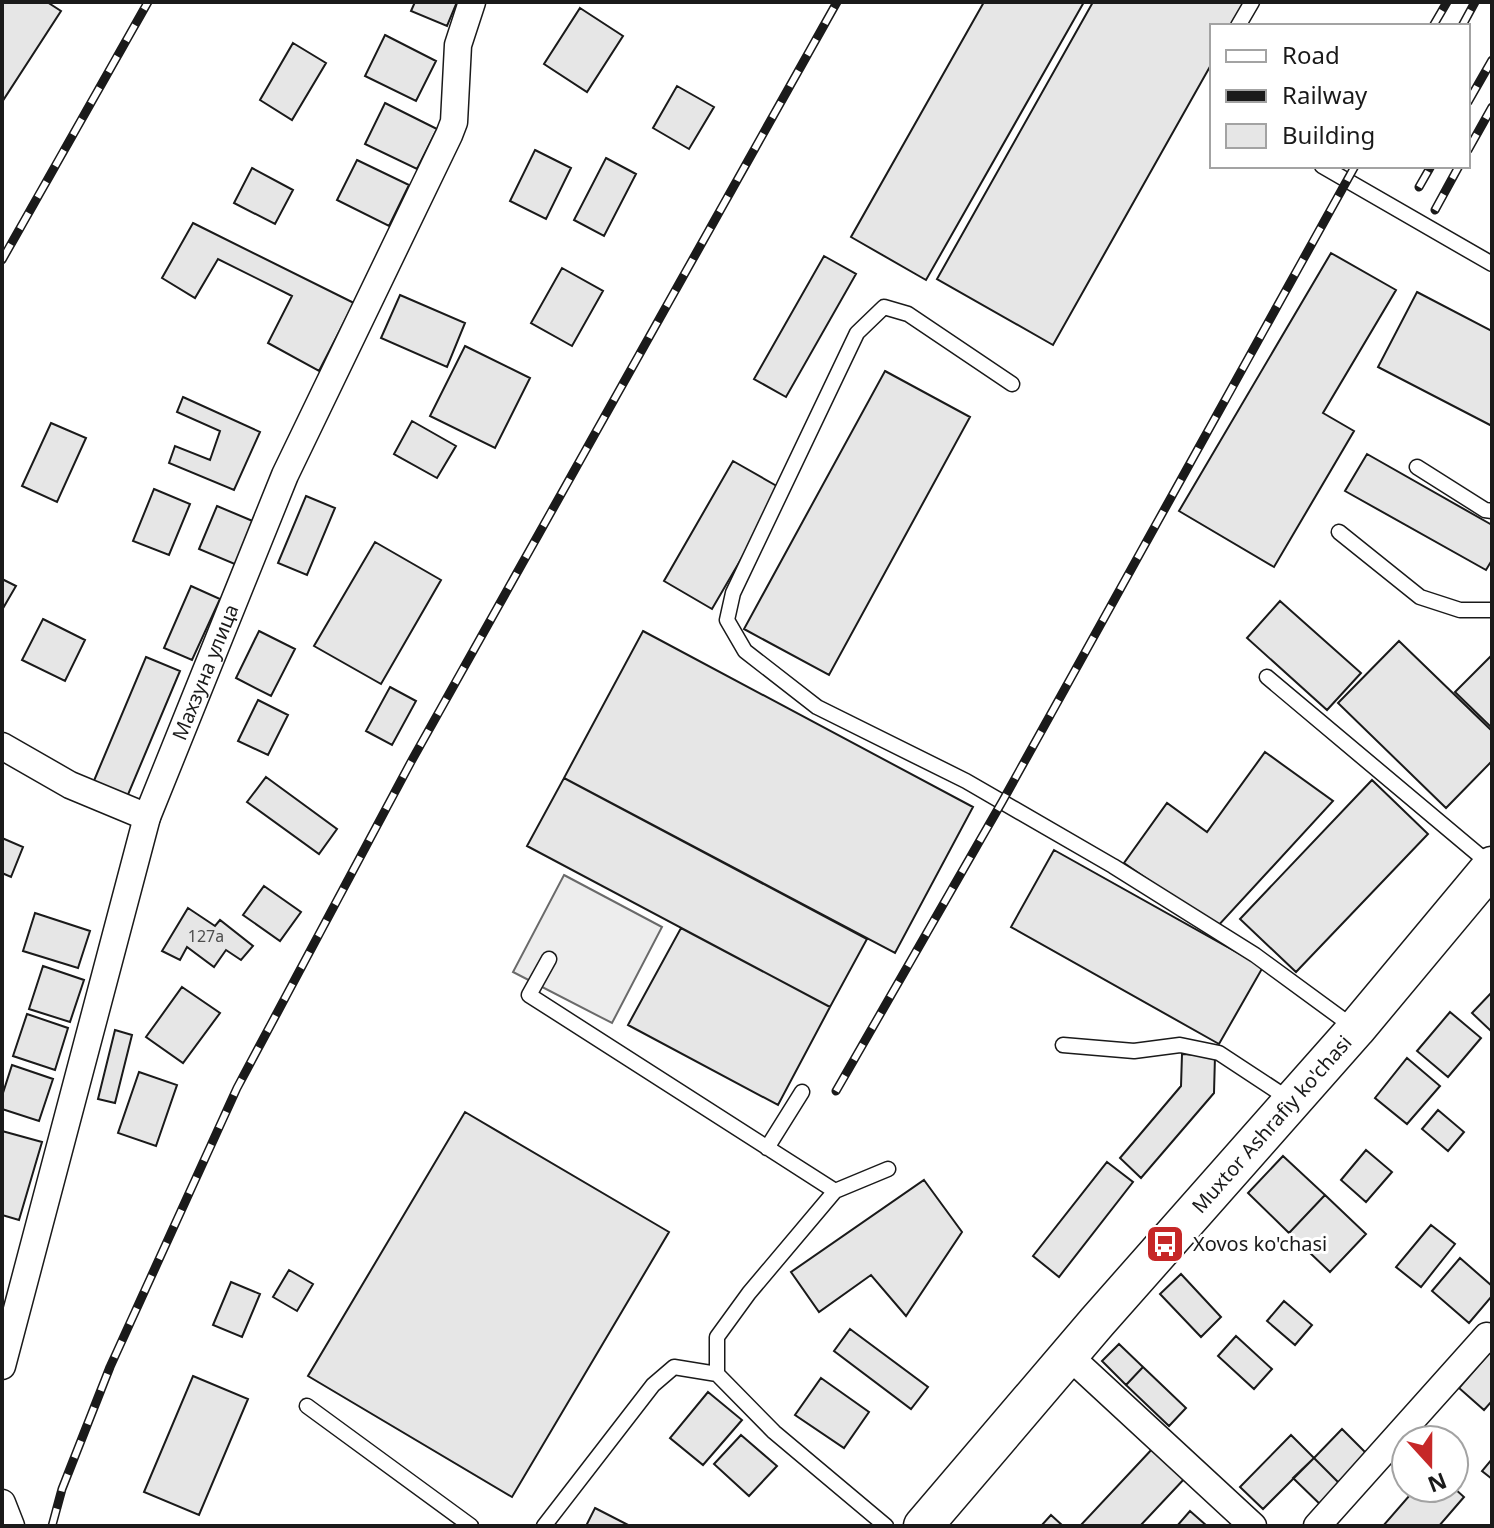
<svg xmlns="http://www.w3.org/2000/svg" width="1494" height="1528" viewBox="0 0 1494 1528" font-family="'Noto Sans',sans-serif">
<rect width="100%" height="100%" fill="#fff"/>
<path fill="#ededed" stroke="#6a6a6a" stroke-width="2" d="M564 875 662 927 612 1023 513 972Z"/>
<path fill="#e6e6e6" stroke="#1a1a1a" stroke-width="2" d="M2 2H47L61 11 2 102Z
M415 2H457L447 26 411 11Z
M984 2H1084L926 280 851 237Z
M1093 2H1247L1233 26H1212V63L1053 345 937 279Z
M580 8 623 36 587 92 544 64Z
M385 35 436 61 416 101 365 76Z
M293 43 326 63 292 120 260 100Z
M677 86 714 107 689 149 653 128Z
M385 103 437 129 417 169 365 144Z
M535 150 571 168 546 219 510 201Z
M606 158 636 174 604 236 574 220Z
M357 160 409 185 389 226 337 200Z
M252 168 293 190 275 224 234 203Z
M193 223 354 303 319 371 268 343 292 296 218 259 195 298 162 278Z
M1331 253 1396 290 1323 413 1354 431 1274 567 1179 511Z
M824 256 856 274 786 397 754 379Z
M562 268 603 291 572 346 531 323Z
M1417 292 1492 331V426L1378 367Z
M400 295 465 323 447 367 381 338Z
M465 346 530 378 495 448 430 416Z
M885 371 970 417 829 675 744 629Z
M183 397 260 432 234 490 169 463 175 446 210 460 220 431 177 412Z
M412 421 456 446 437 478 394 454Z
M51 423 86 438 57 502 22 486Z
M1367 454 1492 525V560L1486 570 1345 491Z
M733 461 782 489 712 609 664 581Z
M154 489 190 504 169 555 133 541Z
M306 496 335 508 307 575 278 563Z
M217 506 255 522 237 565 199 549Z
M375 542 441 580 381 684 314 646Z
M2 579 16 586 2 610Z
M191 586 220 599 192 660 164 648Z
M1280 601 1361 673 1327 710 1247 638Z
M43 619 85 640 65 681 22 660Z
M259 631 295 649 271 696 236 678Z
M643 631 973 807 895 953 564 778Z
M1399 641 1492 731V761L1446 808 1338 703Z
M1492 655V728L1455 692Z
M146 657 180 671 127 797 93 783Z
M390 687 416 701 392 745 366 731Z
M258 700 288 715 268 755 238 741Z
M1265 752 1333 801 1217 927 1124 863 1167 803 1207 832Z
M266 777 337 829 319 854 247 802Z
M564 778 867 939 830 1007 527 846Z
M1372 780 1428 834 1296 972 1240 919Z
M2 838 23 847 11 877 2 873Z
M1054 850 1263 967 1219 1044 1011 927Z
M264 886 301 912 280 941 243 915Z
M188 908 215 926 220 920 253 946 241 960 226 950 214 967 187 947 180 960 162 951Z
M35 913 90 931 78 968 23 951Z
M681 928 830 1007 778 1105 628 1025Z
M43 966 84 980 70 1022 29 1009Z
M182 987 220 1013 183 1063 146 1037Z
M1492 992V1032L1472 1013Z
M1450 1012 1481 1038 1448 1077 1417 1051Z
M27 1014 68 1028 55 1070 13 1056Z
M115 1030 132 1035 115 1103 98 1099Z
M1182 1054 1215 1056 1214 1093 1141 1178 1120 1158 1181 1086Z
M1407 1058 1440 1086 1407 1124 1375 1098Z
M12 1065 53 1079 39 1121 2 1109V1096Z
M139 1072 177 1085 156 1146 118 1133Z
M1438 1110 1464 1132 1448 1151 1422 1129Z
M465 1112 669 1232 512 1497 308 1376Z
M2 1131 42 1142 19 1220 2 1215Z
M1366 1150 1392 1172 1366 1202 1341 1180Z
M1283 1156 1325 1195 1289 1233 1248 1193Z
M1107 1162 1133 1182 1059 1277 1033 1256Z
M924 1180 962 1232 906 1316 871 1275 819 1312 791 1272Z
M1325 1195 1366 1234 1330 1272 1289 1233Z
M1431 1225 1455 1244 1421 1287 1396 1267Z
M1460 1258 1492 1286V1296L1469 1323 1432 1291Z
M289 1270 313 1284 297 1311 273 1297Z
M1181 1274 1221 1317 1201 1337 1160 1294Z
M231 1282 260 1294 242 1337 213 1325Z
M1284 1301 1312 1325 1295 1345 1267 1321Z
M850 1329 928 1387 911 1409 834 1351Z
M1236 1336 1272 1369 1254 1389 1218 1356Z
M1119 1344 1143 1367 1126 1385 1102 1361Z
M1491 1351 1492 1401 1484 1410 1459 1388Z
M1143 1367 1186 1408 1169 1426 1126 1385Z
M193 1376 248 1399 199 1515 144 1492Z
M821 1378 869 1412 844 1448 795 1415Z
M708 1392 742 1420 703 1465 670 1438Z
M1342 1429 1373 1460 1344 1488 1314 1458Z
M741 1435 777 1466 749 1496 714 1464Z
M1291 1435 1314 1458 1263 1509 1240 1487Z
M1154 1447 1186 1477 1140 1526H1080Z
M1314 1458 1344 1488 1324 1508 1293 1478Z
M1492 1459V1479L1482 1471Z
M1416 1488H1454L1464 1497 1439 1526H1383Z
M595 1508 630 1526H586Z
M1190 1511 1207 1526H1177Z
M1051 1515 1063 1526H1041Z"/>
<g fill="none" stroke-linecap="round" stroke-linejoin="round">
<defs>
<path id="lane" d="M1238 26 1252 2
M1322 166 1492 264
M1012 384 908 314 884 307 857 333 733 593 727 620 745 651 817 707 966 781 1113 866 1255 955 1356 1029
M1417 467 1485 510 1492 511
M1339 532 1420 597 1460 610H1492
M1267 677 1492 866
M549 959 529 995 835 1191
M1063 1045 1134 1051 1180 1045 1219 1053 1289 1099
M767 1148 802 1092
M307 1406 471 1526
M544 1526 653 1385 674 1367 717 1374
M886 1526 774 1432 717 1374V1337L749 1293 835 1191 888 1169"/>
<g id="street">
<path d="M2 746 70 785 147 817"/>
<path d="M1068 1355 1253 1526"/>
<path id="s1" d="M2 1366 147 817 285 475 449 135 454 122 458 45 472 2"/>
<path d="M2 1503 11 1526"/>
<path d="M1317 1526 1487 1336 1492 1340"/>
</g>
<g id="secondary">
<path id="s2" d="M923 1526 1097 1322 1356 1029 1492 866"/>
</g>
</defs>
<use href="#lane" stroke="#1a1a1a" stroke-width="17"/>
<use href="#street" stroke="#1a1a1a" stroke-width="29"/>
<use href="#secondary" stroke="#1a1a1a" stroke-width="41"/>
<use href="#lane" stroke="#fff" stroke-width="14"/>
<use href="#street" stroke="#fff" stroke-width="26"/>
<use href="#secondary" stroke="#fff" stroke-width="38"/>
<defs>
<path id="rail" d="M1433 26 1447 2
M1462 26 1475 2
M1468 102 1492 60
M1468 150 1492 107
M1419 187 1431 166
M1435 210 1459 166
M2 260 148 2
M836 1091 1002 802 1355 166
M52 1526 62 1489 110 1367 237 1088 412 760 837 2"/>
</defs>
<use href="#rail" stroke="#1a1a1a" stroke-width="9"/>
<use href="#rail" stroke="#fff" stroke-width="6" stroke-dasharray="18" stroke-linecap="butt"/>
</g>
<defs>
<symbol id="bus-square" viewBox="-11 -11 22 22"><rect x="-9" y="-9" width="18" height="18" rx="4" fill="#c62828" stroke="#fff"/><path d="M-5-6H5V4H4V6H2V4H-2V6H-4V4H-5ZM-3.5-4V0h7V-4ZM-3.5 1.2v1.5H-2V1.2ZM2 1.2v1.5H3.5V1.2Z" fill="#fff"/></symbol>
</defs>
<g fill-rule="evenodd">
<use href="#bus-square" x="1143" y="1222" width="44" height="44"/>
</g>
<g text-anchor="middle" stroke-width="6" stroke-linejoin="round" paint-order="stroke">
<g font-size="16" fill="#4d4d4d">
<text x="206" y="942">127а</text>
</g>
<g font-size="20" fill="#1a1a1a" stroke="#fff">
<text dy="7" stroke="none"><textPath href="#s1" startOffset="724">Махзуна улица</textPath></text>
<text dy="7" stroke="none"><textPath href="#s2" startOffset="532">Muxtor Ashrafiy ko'chasi</textPath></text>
</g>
<g font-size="20" fill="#1a1a1a" stroke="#fff" text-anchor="start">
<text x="1193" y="1251">Xovos ko'chasi</text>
</g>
</g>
<rect width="1494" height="1528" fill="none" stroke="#1a1a1a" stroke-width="8"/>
<rect x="1210" y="24" width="260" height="144" fill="#ffffff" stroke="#a3a3a3" stroke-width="2"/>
<rect x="1226" y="50" width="40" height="12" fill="#ffffff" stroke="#a3a3a3" stroke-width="2"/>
<text x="1282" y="64" font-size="24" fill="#1a1a1a">Road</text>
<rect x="1226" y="90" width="40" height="12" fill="#1a1a1a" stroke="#a3a3a3" stroke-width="2"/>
<text x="1282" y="104" font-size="24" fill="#1a1a1a">Railway</text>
<rect x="1226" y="124" width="40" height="24" fill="#e6e6e6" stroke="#a3a3a3" stroke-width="2"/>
<text x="1282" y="144" font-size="24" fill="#1a1a1a">Building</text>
<g transform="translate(1430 1464) rotate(159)"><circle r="38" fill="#ffffff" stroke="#a3a3a3" stroke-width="2"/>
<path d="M0-6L14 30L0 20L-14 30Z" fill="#c62828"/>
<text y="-12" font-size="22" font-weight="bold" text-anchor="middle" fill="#1a1a1a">N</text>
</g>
</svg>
